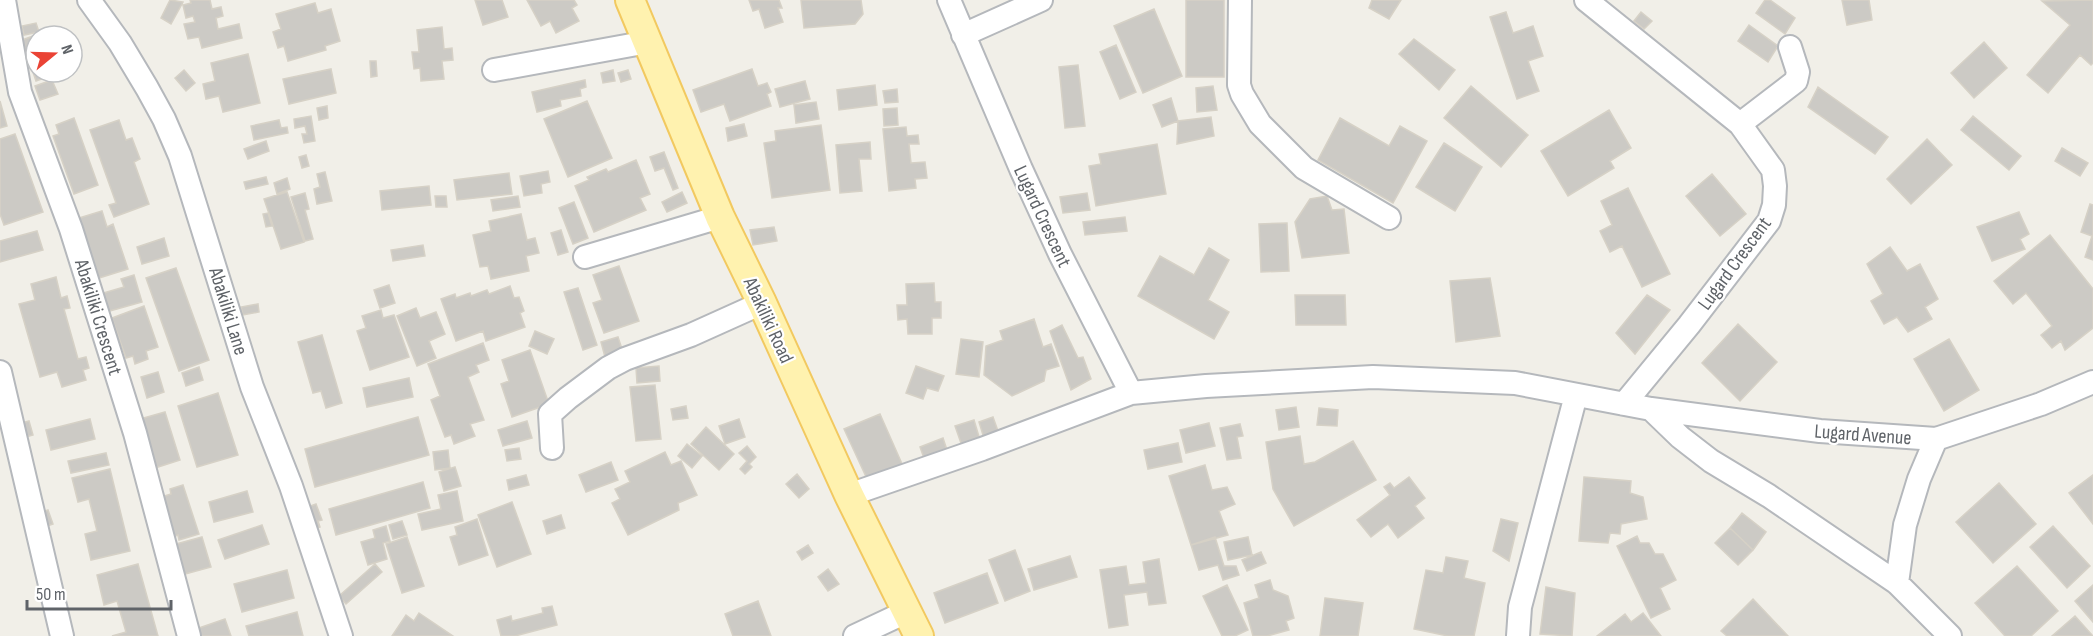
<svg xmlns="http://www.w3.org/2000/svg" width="2093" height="636" viewBox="0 0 2093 636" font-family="'Sofia Sans Condensed',sans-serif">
<rect width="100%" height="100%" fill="#f1efe8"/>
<path fill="#cccac5" stroke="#d6d1c6" stroke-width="1.5" d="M170 0 183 2 171 24 161 18Z
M190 0H210L212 9 221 7 223 16 216 18 218 29 239 24 242 38 202 48 199 37 188 39 184 24 195 22 193 16 186 18 183 5 191 3Z
M475 0H502L508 17 483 25Z
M527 0H574L577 5 572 8 579 21 556 33 550 21 541 26Z
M749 0H779L782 8H778L783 22 765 28 759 9 753 11Z
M801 0H861L863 14 855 24 804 28Z
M1186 0H1224V77H1186Z
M1372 0H1401L1389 19 1369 8Z
M1765 0H1770L1795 18 1785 34 1756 13Z
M1842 0H1869L1872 20 1847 25Z
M2093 0V63L2091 65 2080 55 2048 93 2027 75 2070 25 2042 1Z
M315 3 318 13 331 9 340 41 325 46 326 50 288 61 284 46 278 48 273 32 281 29 276 14Z
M1154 9 1182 76 1143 93 1114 26Z
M1506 12 1513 33 1533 26 1543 56 1528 61 1539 91 1517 99 1490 17Z
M1641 12 1652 21 1644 29 1634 21Z
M36 23 39 32 24 35 22 26Z
M1749 25 1778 46 1768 62 1738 41Z
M442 27 444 49 452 48 453 60 442 61 444 79 421 81 420 68 414 69 412 52H419L417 30Z
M44 32 45 36H36V72L58 73 36 81 22 40Z
M1414 39 1455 70 1439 90 1399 54Z
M1984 42 2007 68 1974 98 1951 73Z
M1116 45 1136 92 1120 99 1100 52Z
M248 54 260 103 223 112 219 96 206 99 203 84 215 81 211 63Z
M370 61H376L377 76 371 77Z
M1078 65 1085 126 1065 128 1059 67Z
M331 69 336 93 289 104 283 79Z
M752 69 758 86 767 83 771 92 767 94 771 106 730 121 724 104 701 112 693 90Z
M184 70 195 83 186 91 175 78Z
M613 70 615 81 603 83 601 73Z
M628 70 631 79 621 82 618 73Z
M52 80 58 94 40 100 35 86Z
M585 80 586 87 580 89 581 96 560 100 561 106 537 112 532 92Z
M805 81 810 99 780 107 775 89Z
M875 85 877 105 839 110 837 90Z
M1213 86 1217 110 1197 112 1196 88Z
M1471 86 1528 135 1501 167 1444 118Z
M1818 87 1888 137 1875 154 1808 107Z
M897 89 898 102 885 103 883 91Z
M1171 98 1178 121 1162 127 1153 105Z
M0 101 7 126 0 128Z
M587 101 612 158 568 177 544 119Z
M816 102 819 119 796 123 794 105Z
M327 106 328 118 319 120 317 108Z
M897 108 898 125 884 126 883 109Z
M1609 110 1631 148 1610 161 1614 168 1568 196 1541 151Z
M311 116 315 141 304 143 302 134H307L305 126 295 128 294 119Z
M1973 116 2021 156 2009 170 1961 130Z
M1211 117 1214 136 1177 144 1178 121Z
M74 118 98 185 74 194 53 136 59 134 56 125Z
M1340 118 1389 146 1400 126 1427 141 1393 203 1318 160Z
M119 120 126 140 132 138 140 159 134 162 149 204 114 217 109 205 116 203 90 130Z
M279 120 281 128 287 127 288 133 254 140 251 126Z
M744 124 747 136 728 141 726 128Z
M821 125 830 190 772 198 764 143 776 141 775 131Z
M906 127 907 136 918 135 919 144H909L911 163 925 162 927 178 915 179 916 188 889 191 883 129Z
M15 134 43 212 4 225 0 214V139Z
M1927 139 1952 165 1911 204 1887 179Z
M266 141 269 151 248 159 244 149Z
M870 142 871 159H859L862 191 840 193 836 145Z
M1444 143 1482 167 1455 211 1416 187Z
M1157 144 1166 194 1096 206 1089 166 1101 164 1099 154Z
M2062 148 2088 163 2080 176 2055 161Z
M664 152 678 188 673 190 664 168 655 171 650 157Z
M306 155 309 166 302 168 299 157Z
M636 160 650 194 640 198 646 210 594 232 575 186 589 180 587 177 606 169 608 172Z
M548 171 550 182 541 184 542 193 524 196 520 176Z
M325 172 332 201 317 204 314 189 320 187 317 174Z
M509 173 512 194 457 200 454 180Z
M1712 174 1746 214 1720 236 1686 196Z
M266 177 268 184 246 189 244 182Z
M287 178 290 189 277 194 274 183Z
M429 186 431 205 382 210 380 191Z
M1628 188 1670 274 1642 287 1622 246 1610 252 1600 231 1612 225 1601 201Z
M287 192 304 242 281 249 264 199Z
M682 192 687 203 667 212 662 202Z
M305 193 309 209 305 210 313 239 305 241 291 197Z
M1087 193 1090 210 1063 213 1060 197Z
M435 196H446L447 207H436Z
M518 196 520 207 493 211 491 200Z
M1327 196 1332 210 1344 209 1349 253 1302 258 1295 222 1310 199Z
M574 202 588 238 573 244 559 208Z
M2090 204 2093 205V260L2085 257 2092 236 2081 232Z
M102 211 107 227 113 224 128 269 99 278 79 218Z
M2019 212 2029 234 2020 239 2025 249 1992 261 1977 227Z
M268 213 272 226 266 227 263 214Z
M521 214 527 240 535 238 539 253 526 256 529 271 491 279 488 266 480 267 473 235 491 231 489 221Z
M1125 217 1127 231 1085 235 1083 222Z
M1287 223 1289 271 1261 272 1259 224Z
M774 227 777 241 753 245 750 230Z
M561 230 568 252 558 255 551 233Z
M37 231 43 250 0 262V241Z
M2050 235 2093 289V328L2065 350 2061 341 2052 348 2041 335 2052 326 2026 293 2013 304 1994 281Z
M164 238 169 256 142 264 137 247Z
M423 245 425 256 393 261 391 250Z
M1890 247 1907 271 1920 264 1938 299 1925 307 1932 319 1908 332 1897 317 1884 324 1871 301 1883 294 1867 264Z
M1209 248 1229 260 1208 300 1229 312 1214 339 1138 296 1160 256 1194 275Z
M619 266 639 321 604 333 593 303 602 300 593 275Z
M176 268 209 360 179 371 146 278Z
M134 275 142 302 106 312 100 294 124 287 121 279Z
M56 277 61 298 67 296 70 308 64 309 78 359 86 357 89 368 83 370 86 380 62 387 57 372 40 377 19 304 35 300 31 284Z
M1490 278 1500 336 1456 342 1450 281Z
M934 283 935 302H941V318H932V334H908L907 319 898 320 897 305H907L906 284Z
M389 285 395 303 380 308 374 290Z
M510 286 514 298 519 297 524 311 520 313 525 327 486 341 483 331 456 341 441 299 455 294 456 298 470 293 471 296 487 290 489 294Z
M578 288 597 345 583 350 564 292Z
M1295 295H1345L1346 325H1296Z
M1647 295 1670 310 1635 354 1616 333Z
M258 304 259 312 243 315 241 307Z
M144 306 158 347 146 351 148 359 135 364 133 356 126 358 112 318Z
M416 308 420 318 436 312 445 334 429 341 436 358 417 366 397 316Z
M381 310 383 318 394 315 409 357 370 370 357 331 366 328 362 316Z
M1034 319 1043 347 1051 344 1059 366 1046 370 1044 381 1012 396 984 375 986 346 1003 340 1000 331Z
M1738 324 1777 362 1740 401 1702 363Z
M1062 325 1078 358 1083 357 1091 379 1071 390 1050 331Z
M535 331 554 339 547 354 529 346Z
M322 335 342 403 326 408 321 391 313 393 298 342Z
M618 337 623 352 605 357 601 342Z
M961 339 983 342 979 377 956 374Z
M1949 339 1979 390 1944 411 1914 359Z
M483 343 489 360 476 365 479 372 468 377 484 420 470 424 475 436 454 444 451 435 445 437 431 400 440 396 428 364Z
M530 350 549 404 512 417 501 384 509 381 502 360Z
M659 366 660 381 637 383 636 368Z
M916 366 944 376 938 391 927 388 923 399 906 393Z
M199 367 203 380 186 386 182 373Z
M158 372 164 392 147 398 141 377Z
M409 378 413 397 367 407 363 388Z
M655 385 661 439 636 441 630 387Z
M218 393 238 455 197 467 178 406Z
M686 406 688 418 673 420 671 409Z
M1296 407 1299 427 1279 430 1276 410Z
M1319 408 1338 410 1337 426 1317 425Z
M165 412 180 460 155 468 140 419Z
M880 414 903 466 868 481 844 429Z
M418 417 429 455 315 487 305 449Z
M993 417 998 431 983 435 979 422Z
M90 419 95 439 51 450 46 430Z
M739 419 745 437 725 444 719 426Z
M974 420 980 440 962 446 955 426Z
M29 421 33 435 22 438 18 424Z
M527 421 532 438 503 446 498 430Z
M1209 423 1215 446 1186 453 1180 430Z
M1240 424 1243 436 1237 437 1241 458 1227 460 1220 428Z
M706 427 734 454 719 470 691 444Z
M1300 436 1304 464 1315 462 1353 441 1376 480 1294 526 1273 489 1266 442Z
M943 438 948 453 925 461 920 447Z
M1178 443 1182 462 1148 469 1144 450Z
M687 444 702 456 692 468 678 456Z
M747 446 756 457 749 464 752 467 745 474 740 469 747 461 739 453Z
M519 448 521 459 507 461 505 450Z
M448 450 450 468 435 470 433 452Z
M665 452 671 465 681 461 697 495 678 503 679 510 628 535 612 503 620 499 615 489 630 482 625 471Z
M106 453 109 465 71 473 68 461Z
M611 462 618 480 586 492 579 475Z
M1205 465 1212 490 1227 487 1235 504 1219 511 1228 535 1191 545 1169 476Z
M455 467 461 486 444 491 439 472Z
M110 469 130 551 91 560 85 534 97 531 89 499 78 502 72 478Z
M797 474 809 489 799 498 786 484Z
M526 475 529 485 509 490 507 480Z
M2093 475V524L2069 493Z
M1409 477 1425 498 1415 506 1424 518 1398 538 1388 524 1371 537 1357 520 1390 495 1384 487 1390 483 1394 488Z
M1584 477 1631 481 1630 493 1643 497 1647 519 1621 524 1620 534 1610 533 1608 543 1579 541Z
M423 482 430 508 336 535 329 509Z
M1999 483 2036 524 1993 563 1956 522Z
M183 485 199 534 179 540 178 535 173 537 161 497 171 494 170 489Z
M247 491 253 512 214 522 209 502Z
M457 491 463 521 422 530 418 514 441 509 438 495Z
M512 502 531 554 497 567 478 515Z
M316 504 322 520 318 521 320 527 313 529 305 508Z
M48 510 53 524 44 527 39 513Z
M1742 513 1766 532 1753 550 1730 528Z
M561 515 565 528 547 534 543 521Z
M477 519 488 555 459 565 450 537 457 535 455 527Z
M1501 519 1518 523 1509 561 1493 551Z
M402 521 407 535 393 539 389 525Z
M262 525 269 544 225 559 218 540Z
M386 526 390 541 383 543 387 559 368 565 361 542 375 538 373 530Z
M2053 526 2090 566 2067 588 2030 547Z
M1730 528 1753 550 1738 565 1715 543Z
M1637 536 1640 543H1649L1655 554H1663L1676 580 1660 588 1670 609 1651 618 1617 546Z
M202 537 211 567 185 574 176 544Z
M407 537 424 586 402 593 386 544Z
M1215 537 1224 566H1236L1239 575 1223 580 1218 565 1199 570 1191 545Z
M1248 537 1252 555 1228 560 1224 542Z
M808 545 813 553 802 560 797 552Z
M1015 550 1030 591 1005 601 989 560Z
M1261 552 1266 563 1247 571 1242 560Z
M1070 556 1077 577 1034 590 1028 569Z
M1446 557 1468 561 1464 578 1485 583 1474 636H1448L1414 629 1426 570 1443 573Z
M1159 559 1166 603 1149 605 1147 592 1124 595 1128 625 1109 628 1100 570 1126 566 1129 585 1146 583 1143 562Z
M138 564 158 636H112L126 632 117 601 104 605 97 575Z
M375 564 382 572 346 604 339 596Z
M2017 566 2058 611 2031 636H2005L1975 603Z
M828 569 839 584 828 591 818 577Z
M287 570 294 598 242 612 234 584Z
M987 573 998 603 945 623 934 593Z
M1270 580 1273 590 1288 596 1294 618 1286 621 1289 630 1267 636H1253L1244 603 1259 598 1255 585Z
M1227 585 1248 630 1235 636H1222L1203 596Z
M2093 585V622L2075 601Z
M1546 587 1575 593 1572 636 1540 634Z
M1325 598 1363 603 1358 636H1320Z
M1753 599 1788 636H1727L1721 631Z
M758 601 771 636H733L725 614Z
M552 606 557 625 515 636H501L497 620 511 616 512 621 543 613 542 608Z
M297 612 303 636H249L246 626Z
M419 613 453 636H392L406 615 414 621Z
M1643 613 1661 636H1597L1625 614 1631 622Z
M2075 616 2093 636H2052Z
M225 619 231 636H198L196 629Z"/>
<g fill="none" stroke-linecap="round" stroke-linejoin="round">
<defs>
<path id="minor" d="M4 0 20 92 71 229 135 433 189 636
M89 0 120 43 147 88 164 119 180 156 252 387 291 486 341 636
M949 0 1021 169 1060 254 1131 393
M1240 0 1239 85 1242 94 1260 124 1304 168 1389 218
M1586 0 1740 124 1773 170 1775 186 1774 205 1769 221 1689 325 1624 404
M963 35 1041 0
M494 70 648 42
M1740 124 1796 81 1798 72 1790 47
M585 257 720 217
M0 372 62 636
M1651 409 1680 437 1711 461 1769 496 1897 583 1950 636
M552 448 550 414 568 398 608 368 625 359 691 335 762 303
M849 495 982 449 1131 393 1206 386 1373 377 1515 383 1651 409 1820 431 1936 439 2041 404 2093 382
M1897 583 1905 525 1919 479 1936 439
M855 636 906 612
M1518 636 1520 607 1576 395"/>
<path id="major" d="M630 0 720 217 762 303 849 495 919 636"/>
</defs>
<use href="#minor" stroke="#b5b8bc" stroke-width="26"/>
<use href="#major" stroke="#f2c960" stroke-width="32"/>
<use href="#minor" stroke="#fff" stroke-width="22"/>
<use href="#major" stroke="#fff2af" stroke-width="28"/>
</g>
<g text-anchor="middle" stroke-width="4.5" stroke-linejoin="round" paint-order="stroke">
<g font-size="20" fill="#5f6368" stroke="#fff">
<text transform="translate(1043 216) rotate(65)" y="7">Lugard Crescent</text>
<text transform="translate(1734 263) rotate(-54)" y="7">Lugard Crescent</text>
<text transform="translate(229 311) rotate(73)" y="7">Abakiliki Lane</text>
<text transform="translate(99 317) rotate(73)" y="7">Abakiliki Crescent</text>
<text transform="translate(769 320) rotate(65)" y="7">Abakiliki Road</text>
<text transform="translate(1863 434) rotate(4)" y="7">Lugard Avenue</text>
</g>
</g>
<g transform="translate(54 54) rotate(71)"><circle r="28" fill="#ffffff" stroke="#bfc1c3" stroke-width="1.5"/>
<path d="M0-4.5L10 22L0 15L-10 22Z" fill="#ea4335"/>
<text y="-9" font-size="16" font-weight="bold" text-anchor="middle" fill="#5f6368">N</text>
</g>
<path d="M27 600v9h144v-9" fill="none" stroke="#5f6368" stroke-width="3"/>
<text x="36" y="600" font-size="18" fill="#5f6368" stroke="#ffffff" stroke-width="4.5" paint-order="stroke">50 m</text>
</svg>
